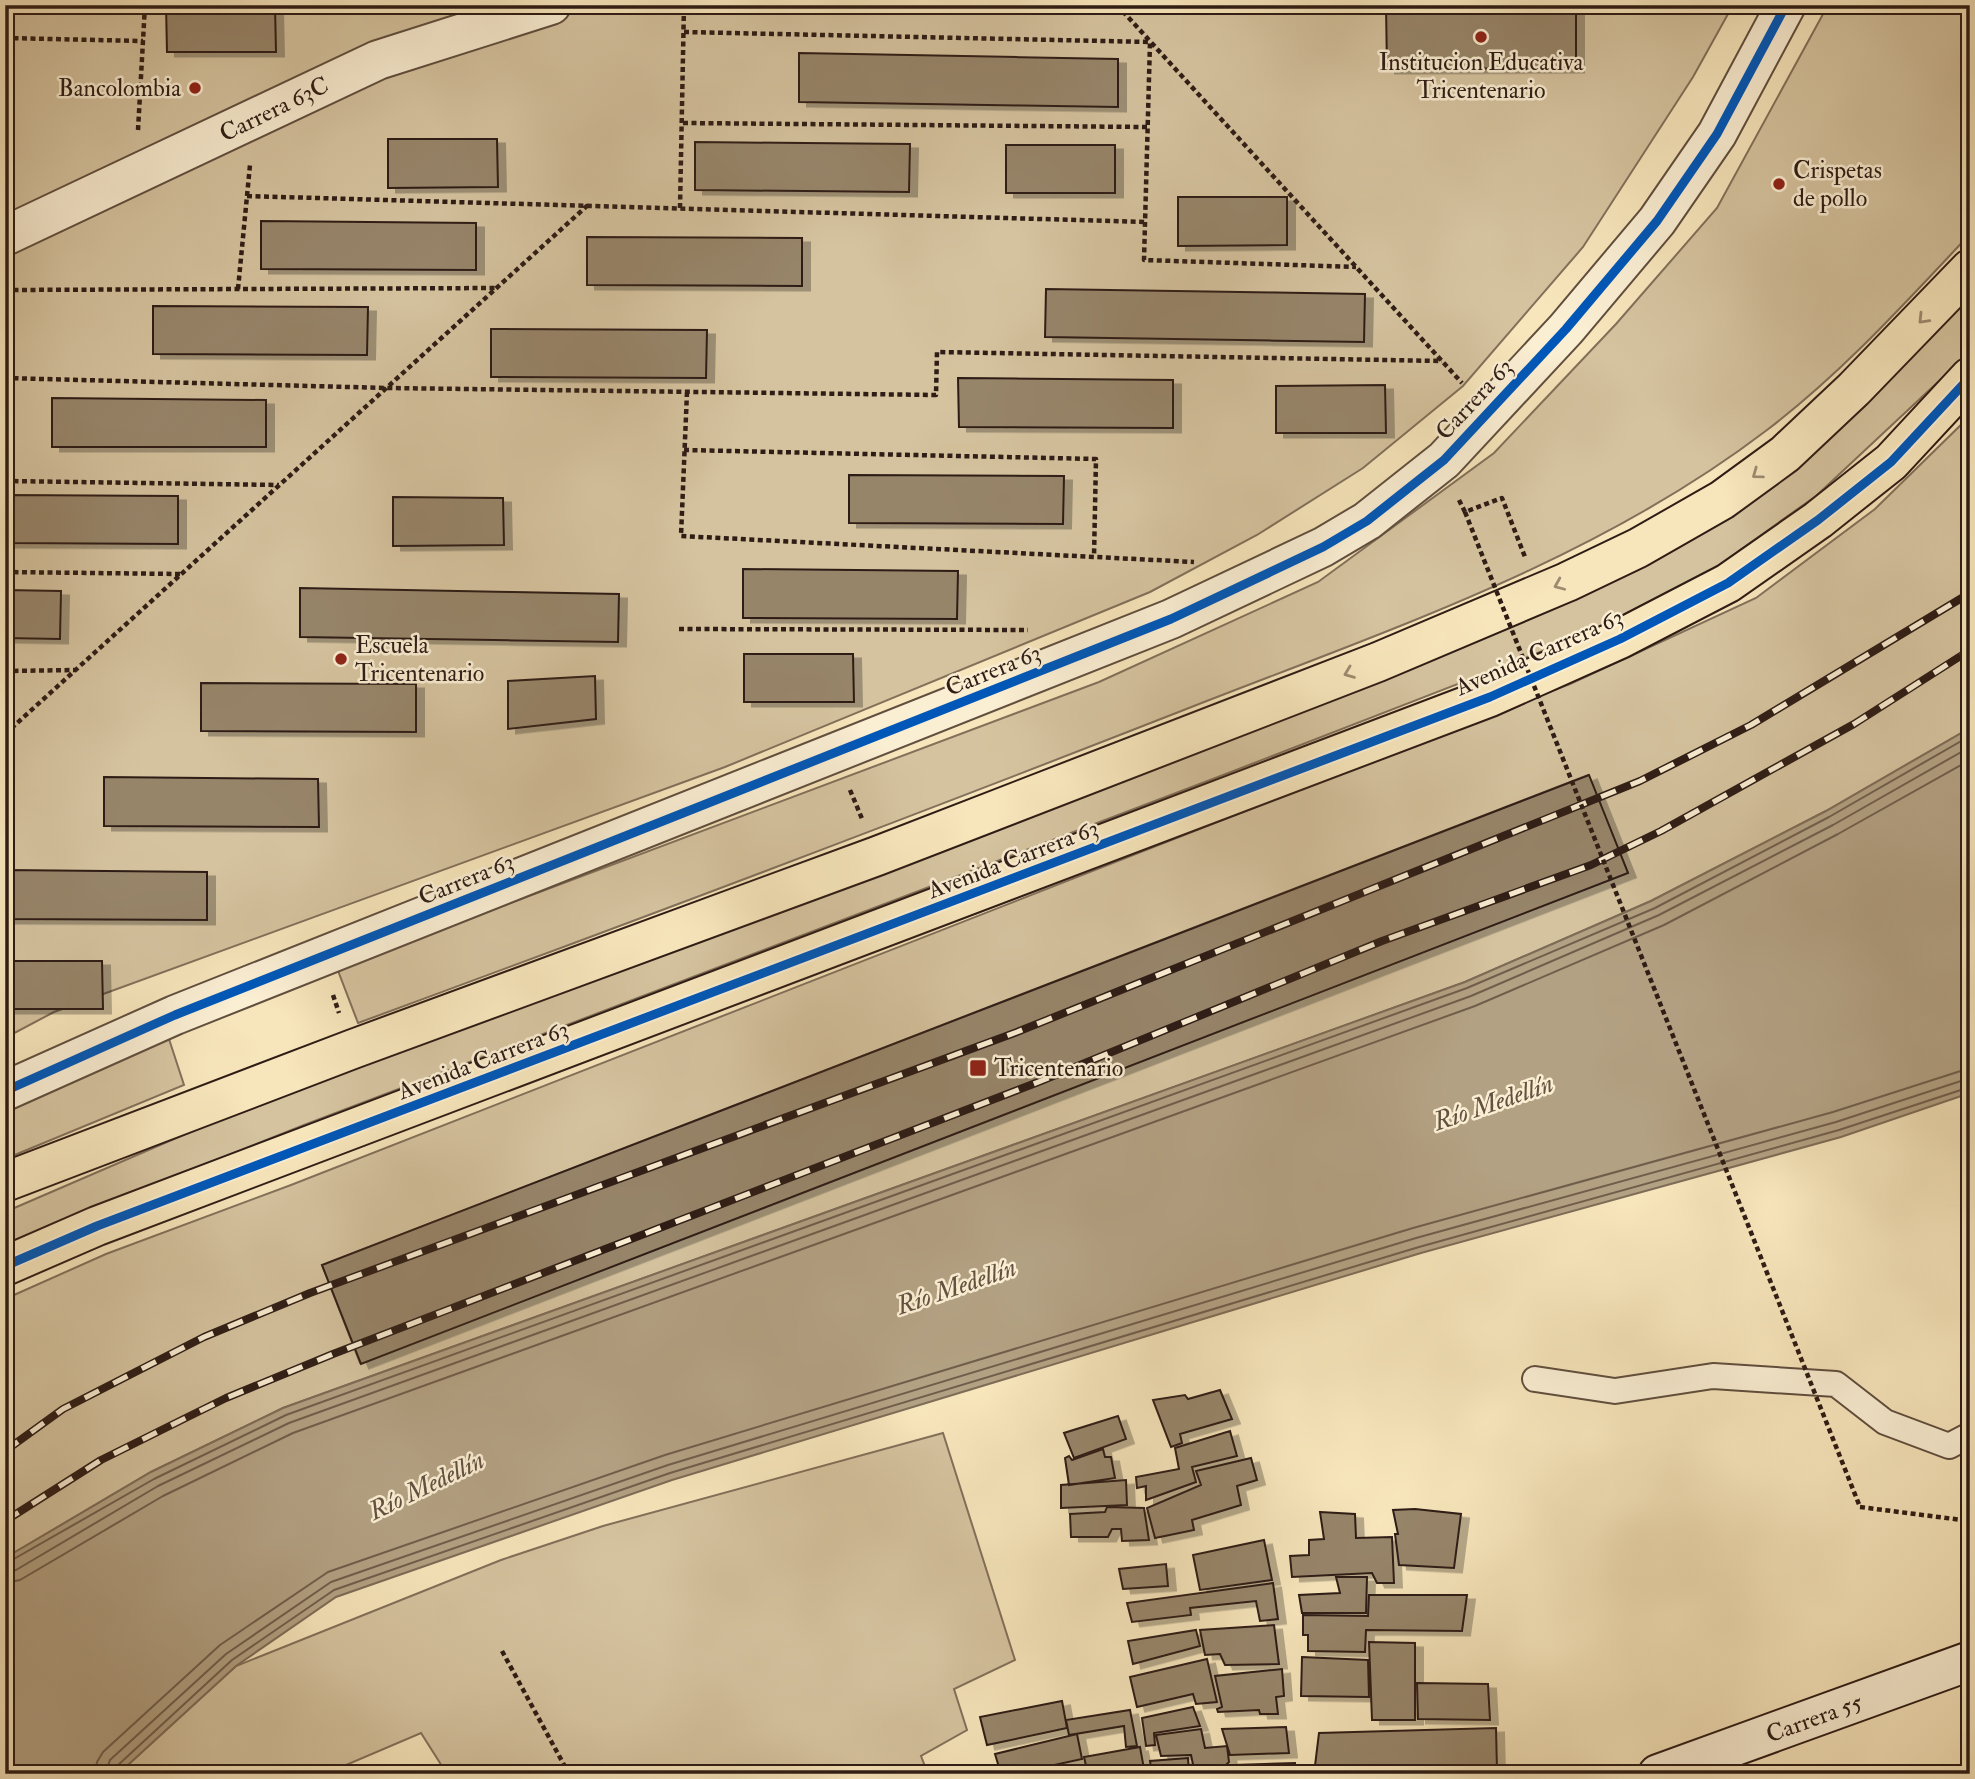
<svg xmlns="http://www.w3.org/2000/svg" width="1975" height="1779" viewBox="0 0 1975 1779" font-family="'IM FELL Double Pica',serif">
<defs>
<filter id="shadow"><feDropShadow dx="8" dy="4.5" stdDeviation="0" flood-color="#0004"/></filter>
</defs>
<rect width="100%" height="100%" fill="#f7e5bb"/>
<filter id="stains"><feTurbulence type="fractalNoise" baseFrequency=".00286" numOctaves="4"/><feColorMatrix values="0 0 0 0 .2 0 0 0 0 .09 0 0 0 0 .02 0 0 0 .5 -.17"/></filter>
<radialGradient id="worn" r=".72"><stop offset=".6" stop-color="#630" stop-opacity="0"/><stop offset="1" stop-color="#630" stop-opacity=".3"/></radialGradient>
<path fill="#d5c39f" stroke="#82705a" stroke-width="2" fill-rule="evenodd" d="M5 5H1733L1693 77 1583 247 1463 386 1363 468 1257 535 1150 592 725 767 54 1012 5 1038Z
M1828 5H1970V234C1905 303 1843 372 1767 430 1597 560 1391 629 1194 706 916 815 638 920 358 1023L337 968 1099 682 1318 582 1494 453 1616 324 1717 208Z
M1970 290V352L1816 496 1712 570 1589 633 1218 777 304 1125 88 1211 5 1248V1212L290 1089 1584 595Z
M1970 416V728L1826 811 1651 901 1465 982 283 1408 151 1472 5 1558V1299L106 1254 291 1185 1570 684 1756 598 1875 509ZM1588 775 1628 873 360 1363 322 1265Z
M168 1036 184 1085 5 1159V1106Z
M943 1433 1015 1660 954 1689 967 1730 921 1756 928 1774H447L421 1733 325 1774H118L236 1666 501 1560 603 1526Z"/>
<path fill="#b3a183" stroke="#7e6c57" stroke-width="2" d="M1970 728V1093L1841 1137 1421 1253 672 1480 336 1597 236 1666 118 1774H5V1558L151 1472 283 1408 1465 982 1651 901 1826 811Z"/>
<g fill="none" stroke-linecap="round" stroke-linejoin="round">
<path stroke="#705e4c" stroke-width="2" d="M5 1564 154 1479 286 1415 1467 988 1655 908 1829 817 1970 736
M5 1573 16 1570 158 1486 289 1423 1471 996 1659 915 1833 825 1970 747
M5 1583 20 1580 163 1496 293 1433 1475 1006 1664 925 1838 834 1970 760
M95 1774 97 1762 103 1752 220 1645 328 1572 665 1455 1413 1228 1833 1112 1970 1068
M105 1774 110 1760 226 1654 331 1582 668 1465 1416 1238 1836 1122 1970 1078
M114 1774 117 1766 232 1660 334 1590 670 1473 1419 1247 1839 1130 1970 1087"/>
</g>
<path fill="#97856b" stroke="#2e1c15" stroke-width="2" filter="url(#shadow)" d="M166 5H275L276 52H167Z
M1299 5H1375V9H1299Z
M1386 5H1576V68L1387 69Z
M799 53 1118 59V107L799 102Z
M388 139H497L498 187 388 188Z
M695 142 910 144 909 192 695 190Z
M1006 145H1115V193H1006Z
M1178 197H1287V245L1178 246Z
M261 221 476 223V270L261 269Z
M587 237 802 238V286L587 285Z
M1046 289 1365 294 1364 342 1045 337Z
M153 306 368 307 367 355 153 354Z
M491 329 707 330 706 378 491 377Z
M958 378 1173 380V428L959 427Z
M1385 385 1386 433H1276V386Z
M52 398 266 400V447H52Z
M849 475 1064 476 1063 524 849 523Z
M5 495 178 496V544L5 543Z
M393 497 503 498 504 545 393 546Z
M743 569 958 571 957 619 743 618Z
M300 588 619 594 618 642 300 637Z
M5 590 61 591 60 639 5 638Z
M744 654H853L854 702H744Z
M595 676 596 719 508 729V681Z
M201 683 416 684V732L201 731Z
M1589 775 1628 873 361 1364 322 1265Z
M104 777 318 779 319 827 104 826Z
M5 870 207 872V920L5 919Z
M5 961H102L103 1009H5Z
M1220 1390 1232 1419 1180 1434 1182 1443 1171 1447 1153 1400 1185 1395 1188 1399Z
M1118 1416 1126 1439 1074 1458 1064 1433Z
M1230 1431 1237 1456 1192 1467 1196 1482 1146 1500V1486L1137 1488 1136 1477 1179 1469 1175 1448Z
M1103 1449 1105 1457H1111L1115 1478 1069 1485 1065 1458 1069 1456 1072 1460Z
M1251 1458 1257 1480 1237 1486 1241 1505 1192 1520 1194 1530 1155 1538 1147 1508 1201 1485 1196 1471Z
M1126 1480 1127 1505 1061 1508V1485Z
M1107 1507 1144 1508 1149 1540 1122 1541 1121 1529H1112L1108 1537H1071L1070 1514 1105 1512Z
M1415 1509 1461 1514 1454 1568 1399 1565 1395 1534H1398L1393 1510Z
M1320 1512 1355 1514 1356 1538 1392 1537 1394 1583H1377L1372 1573 1292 1577 1290 1556 1309 1555V1540L1324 1539Z
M1264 1540 1272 1580 1200 1590 1193 1555Z
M1166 1564 1168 1586 1123 1589 1119 1569Z
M1336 1577H1367L1366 1613H1302L1299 1595 1340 1593Z
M1273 1583 1278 1619 1260 1621 1256 1601 1190 1608 1191 1615 1132 1622 1127 1603Z
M1369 1595H1467L1462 1631 1366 1630 1365 1652 1308 1651V1635H1303V1615L1368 1616Z
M1274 1625 1279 1664 1225 1665 1220 1654 1205 1655 1200 1630Z
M1196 1630 1200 1646 1133 1664 1128 1641Z
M1369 1642 1415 1643V1720H1372Z
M1302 1657 1368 1660 1369 1697 1301 1696Z
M1207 1659 1217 1702 1196 1704 1193 1694 1137 1707 1130 1677Z
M1282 1669 1284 1696 1276 1697 1278 1714H1260L1259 1710 1218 1712 1217 1709 1222 1707 1215 1676Z
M1417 1683 1488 1684 1490 1720 1418 1719Z
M1062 1701 1067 1728 987 1745 980 1717Z
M1193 1707 1200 1726 1154 1733 1155 1745 1146 1746 1142 1718Z
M1130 1710 1137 1746 1126 1747 1124 1726 1069 1735 1066 1720Z
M1286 1727 1289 1753 1230 1755 1222 1729Z
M1496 1728 1497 1770 1470 1774H1314L1319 1733Z
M1201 1729 1205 1748 1227 1746 1229 1762 1217 1774H1195L1191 1755 1161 1756 1156 1735Z
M1077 1734 1082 1759 1045 1767 1046 1774H1001L995 1754Z
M1140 1747 1144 1769 1124 1774H1088L1084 1757Z
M1188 1758 1189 1774H1152L1150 1761Z
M1295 1763 1296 1774H1229L1234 1765Z
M1076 1766 1078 1774H1048L1047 1772Z"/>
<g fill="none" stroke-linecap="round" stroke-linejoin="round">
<defs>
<path id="lane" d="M1535 1379 1615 1391 1713 1376 1836 1384 1885 1422 1949 1446 1970 1435"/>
<path id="street" d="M5 236 378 60 551 5
M5 1091 175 1015 1171 619 1323 547 1367 521 1444 460 1566 329 1657 221 1717 134 1786 5"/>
<path id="secondary" d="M1658 1774 1970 1661"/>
<path id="highway" d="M5 1182 353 1049 877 856 1378 662 1567 582 1638 548 1722 500 1785 454 1854 389 1970 269
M5 1266 97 1226 1490 697 1620 639 1728 583 1818 520 1891 462 1970 377"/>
</defs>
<use href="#lane" stroke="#604e3e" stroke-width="28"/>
<use href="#street" stroke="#604e3e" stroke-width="42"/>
<use href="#secondary" stroke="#2e1c15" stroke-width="42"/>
<use href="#highway" stroke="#2e1c15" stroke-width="42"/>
<path stroke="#2e1c15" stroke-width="4.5" stroke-dasharray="5 3.5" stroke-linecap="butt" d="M1117 5 1462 383
M684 32 1150 42 1144 260 1356 267
M5 38 143 41
M683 123 1148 127
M138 130 145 5
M247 196 1145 222
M680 208 684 5
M238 289 250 165
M5 290 496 288
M5 378 387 388 936 395 937 352 1442 361
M687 392 681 536 1194 562
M684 450 1096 459 1094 557
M5 481 279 485
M1459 500 1465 512 1502 498 1525 557
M5 572 180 574
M679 629 1028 630
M5 671 75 670
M5 734 588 205
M850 790 863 821
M333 995 339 1013
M1860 1507 1970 1521
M502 1651 569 1774"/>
<use href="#lane" stroke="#faeed3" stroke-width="24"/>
<use href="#street" stroke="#faeed3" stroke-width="38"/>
<use href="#secondary" stroke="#faeed3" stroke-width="38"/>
<use href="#highway" stroke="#f7e5bb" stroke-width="38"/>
<defs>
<path id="rail" d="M5 1451 63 1409 204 1337 310 1293 1017 1032 1640 781 1751 725 1970 593
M5 1521 101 1460 226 1398 333 1354 1041 1081 1382 941 1591 865 1661 831 1854 724 1970 650"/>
</defs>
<use href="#rail" stroke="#2e1c15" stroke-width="8"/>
<use href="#rail" stroke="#faeed3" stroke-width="5" stroke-dasharray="16" stroke-linecap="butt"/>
<path stroke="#2e1c15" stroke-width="4.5" stroke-dasharray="5 3.5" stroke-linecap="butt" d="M1465 512 1860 1507"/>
<defs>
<path id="cycleway" d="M5 1091 175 1015 1171 619 1323 547 1367 521 1444 460 1566 329 1657 221 1717 134 1786 5
M5 1266 97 1226 1490 697 1620 639 1728 583 1818 520 1891 462 1970 377"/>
</defs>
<use href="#cycleway" stroke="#faeed3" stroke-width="13"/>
<use href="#cycleway" stroke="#0057b8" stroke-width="9"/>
</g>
<defs><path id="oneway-chevron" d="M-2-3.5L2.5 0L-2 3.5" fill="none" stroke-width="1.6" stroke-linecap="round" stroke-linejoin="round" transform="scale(1.75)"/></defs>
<g stroke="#9d8b70">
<use href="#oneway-chevron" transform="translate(1923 319) rotate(134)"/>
<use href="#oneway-chevron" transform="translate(1757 474) rotate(144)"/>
<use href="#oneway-chevron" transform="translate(1559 585) rotate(157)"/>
<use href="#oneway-chevron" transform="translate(1349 673) rotate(159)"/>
</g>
<g fill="#8f2418" stroke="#faeed3" stroke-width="2.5">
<circle cx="1481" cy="37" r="7"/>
<circle cx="195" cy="88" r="7"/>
<circle cx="1779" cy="184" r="7"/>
<circle cx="341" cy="659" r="7"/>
<rect x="969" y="1059" width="18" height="18" rx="3.5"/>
</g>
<g text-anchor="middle" stroke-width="5" stroke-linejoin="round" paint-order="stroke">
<g font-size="24" fill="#2e1c15" stroke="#faeed3" text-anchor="start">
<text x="1481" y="70" text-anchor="middle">Institucion Educativa<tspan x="1481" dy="28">Tricentenario</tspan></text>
<text x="181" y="96" text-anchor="end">Bancolombia</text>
<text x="1793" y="178">Crispetas<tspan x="1793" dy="28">de pollo</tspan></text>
<text x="355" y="653">Escuela<tspan x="355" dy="28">Tricentenario</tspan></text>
<text x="994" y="1076">Tricentenario</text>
</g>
<g font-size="24" fill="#2e1c15" stroke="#faeed3">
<text transform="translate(274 109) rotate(-26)" y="8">Carrera 63C</text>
<text transform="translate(1474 399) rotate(-47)" y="8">Carrera 63</text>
<text transform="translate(1539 652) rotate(-24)" y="8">Avenida Carrera 63</text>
<text transform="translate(993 670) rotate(-22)" y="8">Carrera 63</text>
<text transform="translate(1013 859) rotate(-21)" y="8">Avenida Carrera 63</text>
<text transform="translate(466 879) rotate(-22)" y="8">Carrera 63</text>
<text transform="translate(483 1060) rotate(-21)" y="8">Avenida Carrera 63</text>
<text transform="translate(1814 1718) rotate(-20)" y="8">Carrera 55</text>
</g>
<g font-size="26" font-style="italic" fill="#635141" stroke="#faeed3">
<text transform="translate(1493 1102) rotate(-19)" y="9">Río Medellín</text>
<text transform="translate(956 1286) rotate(-19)" y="9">Río Medellín</text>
<text transform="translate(426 1485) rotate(-26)" y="9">Río Medellín</text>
</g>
</g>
<rect width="1975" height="1779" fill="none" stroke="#f7e5bb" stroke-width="28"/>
<rect x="7" y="7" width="1961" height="1765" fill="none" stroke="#2e1c15" stroke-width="3.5"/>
<rect x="14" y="14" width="1947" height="1751" fill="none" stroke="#2e1c15" stroke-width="2"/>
<rect width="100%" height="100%" filter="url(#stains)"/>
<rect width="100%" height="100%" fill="url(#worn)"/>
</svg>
